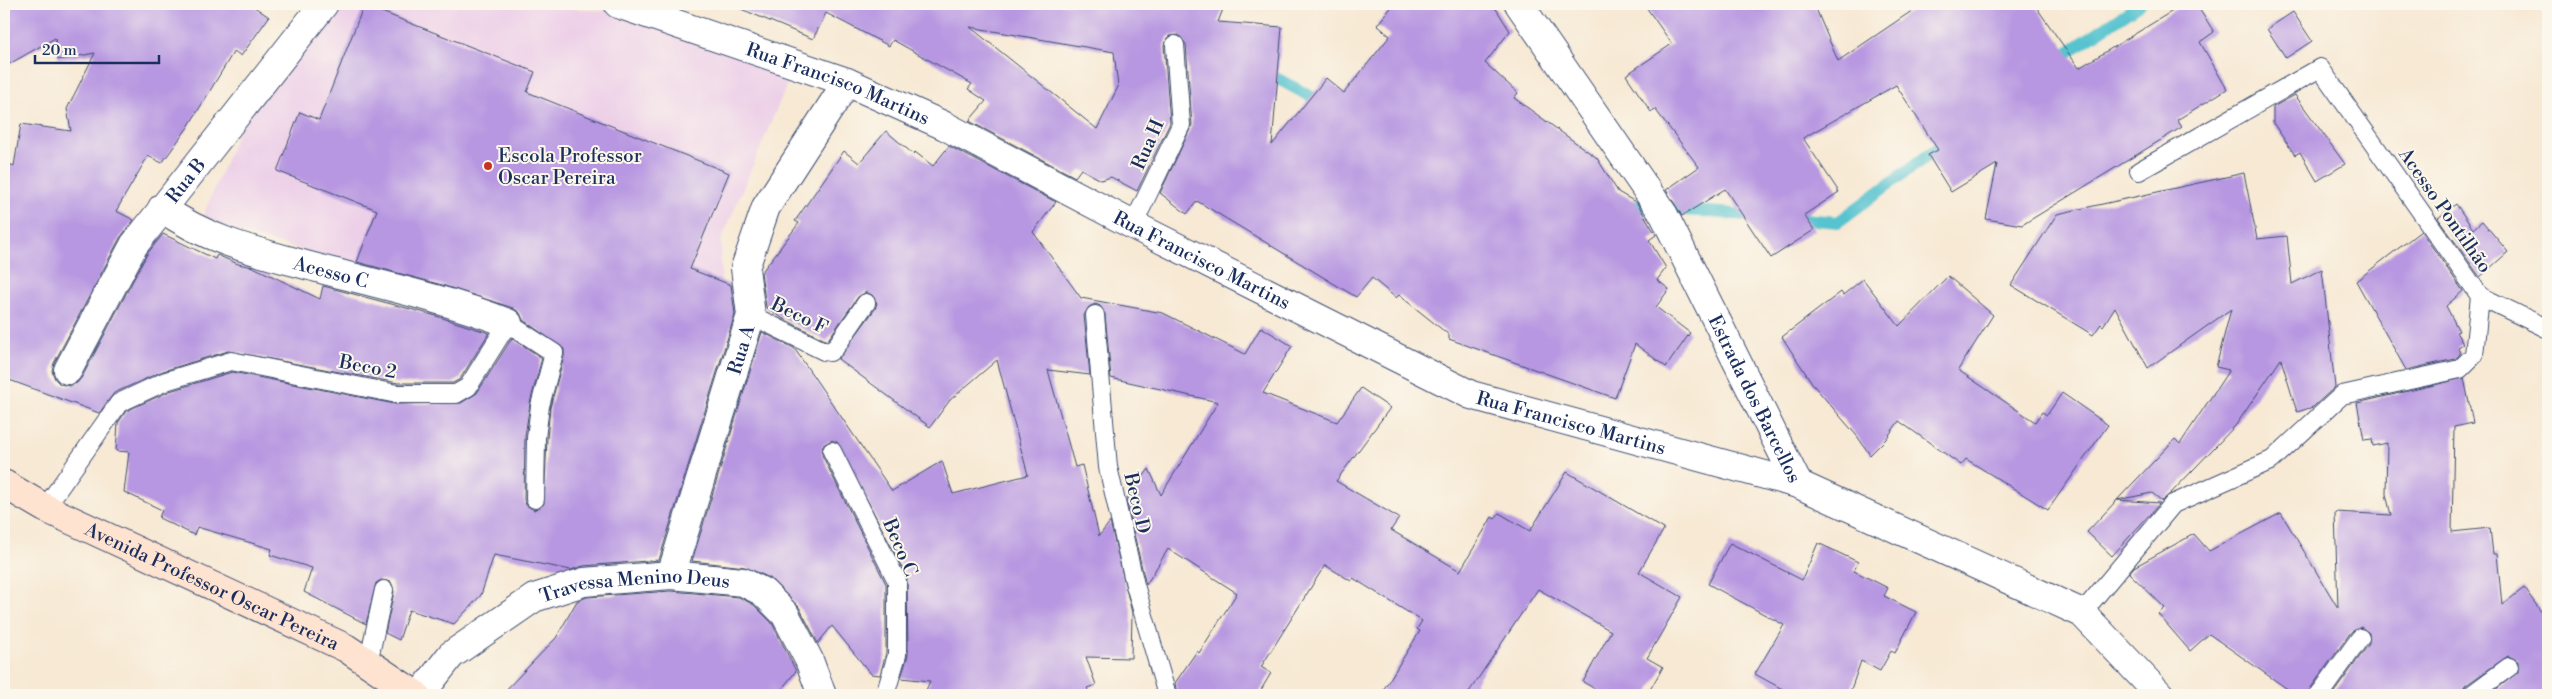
<svg xmlns="http://www.w3.org/2000/svg" width="2552" height="699" viewBox="0 0 2552 699" font-family="'Libre Bodoni',serif">
<rect width="100%" height="100%" fill="#fbf7ec"/>
<filter id="ink" filterUnits="userSpaceOnUse"><feTurbulence type="fractalNoise" baseFrequency=".02" numOctaves="2"/><feDisplacementMap in="SourceGraphic" scale="10" xChannelSelector="R" yChannelSelector="G"/><feConvolveMatrix kernelMatrix="1 2 1 2 8 2 1 2 1" color-interpolation-filters="sRGB"/></filter>
<filter id="wash" filterUnits="userSpaceOnUse"><feTurbulence type="fractalNoise" baseFrequency=".0096" numOctaves="4" result="noise"/><feDisplacementMap in="SourceGraphic" scale="20" xChannelSelector="R" yChannelSelector="G"/><feGaussianBlur stdDeviation="1.12" result="paint"/><feColorMatrix in="noise" values="0 0 0 0 0 0 0 0 0 0 0 0 0 0 0 0 0 1.4 0 .05"/><feComposite in="paint" operator="in"/></filter>
<g filter="url(#wash)">
<rect width="100%" height="100%" fill="#f7e9d4"/>
<path fill="#edd0e8" d="M335 4H551L558 7 604 11 791 75 721 241V281L695 344 546 301 508 309 201 221 246 112Z"/>
<g fill="none" stroke-linecap="round" stroke-linejoin="round">
<path stroke="#57c3cf" stroke-width="12" d="M2055 61 2140 4
M1263 71 1325 104
M1622 205 1759 216
M1791 218 1838 222 1951 138"/>
</g>
<g id="blocks">
<path fill="#b797e1" fill-rule="evenodd" d="M4 4H250L269 17 241 56 234 51 188 127 162 163 148 156 116 211 134 220 120 238 54 363 52 371 55 379 60 384 69 386 77 383 82 377 147 254 163 234 215 259 217 255 238 264 253 267 320 299 323 286 433 315 489 333 460 379 453 383H398L228 351 163 371 114 393 99 413 4 378V162L14 166 21 124 71 131 67 109 95 53 58 60 55 38 4 67Z
M729 4H1225L1218 22 1282 27 1272 145 1326 78 1344 93 1390 36 1377 25 1394 4H1493L1510 31 1485 63 1518 93 1514 98 1597 158 1618 192 1637 203 1656 235 1649 240 1666 268 1657 280 1669 289 1656 307 1690 333 1666 367 1635 344 1615 398 1449 339V335L1399 295 1396 298 1372 278 1356 297 1197 201 1187 214 1160 193 1192 125 1186 44 1179 35 1169 36 1164 45 1170 123 1137 191 1111 177 1101 180 1081 169 1075 177 969 121 986 101 968 89 972 84 893 40 889 46 826 13 813 39ZM970 27 1114 52 1118 87 1097 129Z
M1644 4H1814L1838 61 1922 4H2034L2079 68 2184 4H2196L2214 32 2200 42 2227 89 2177 120 2182 127 2022 225 1986 219 1997 164 1951 192 1928 155 1938 150 1896 85 1803 138 1839 192 1804 215 1814 230 1771 258 1725 189 1682 216 1666 190 1699 167 1655 109 1651 112 1626 75 1672 44Z
M364 5 535 72 527 92 729 173 690 269 731 285 735 314 659 560 583 566 571 570 494 555 481 595 454 624 409 610 399 640 385 633 394 592 391 582 381 580 376 583 366 624 304 592 312 568 270 555 272 549 197 527 194 535 159 518 162 510 124 492 129 452 116 451 118 423 126 411 170 391 232 372 395 404 461 403 477 393 512 338 542 358 530 403 525 437 524 499 526 505 534 510 544 504 547 439 550 408 564 356V349L523 320 520 313 513 308 442 285 357 262 377 210 277 171 300 112 319 120Z
M2293 12 2312 41 2286 58 2267 29Z
M2295 95 2345 164 2317 181 2300 152 2295 155 2273 123V107Z
M886 131 913 154 915 152 933 166 949 146 1056 202 1033 232 1081 298 1163 313 1245 354 1261 327 1292 346 1263 393 1337 422 1361 388 1390 408 1336 481 1399 518 1391 530 1460 571 1492 517 1495 519 1499 513 1530 531 1567 472 1664 529 1639 572 1682 597 1647 658 1663 667 1647 695H1606L1583 682 1611 631 1538 589 1467 695H1380L1420 631 1417 629 1422 621 1353 578 1351 581 1325 565 1261 667 1271 673 1258 695H1177L1175 683 1197 651 1199 653 1237 593 1168 549 1146 585 1126 500 1149 469 1161 495 1218 402 1111 378 1105 314 1100 306 1095 304 1089 307 1084 315 1090 375 1048 370 1075 467 1082 465 1099 536 1110 522 1132 613 1131 658 1086 657 1096 685 1087 688 1090 695H924L930 681 901 678 908 655 907 577 837 442 832 440 823 445 822 455 886 584V653L880 675 871 674 832 626 818 643 799 607 770 578 745 567 692 561 762 332 794 348 892 491 942 461 953 494 1028 475 997 360 950 400 930 427 838 359 875 309 877 303 872 295 866 292 858 297 827 341 782 318 766 307 761 273 799 223 795 221 844 151 859 163Z
M2244 173 2257 239 2287 236 2292 284 2322 269 2335 387 2313 407 2297 412 2281 359 2236 425 2171 493 2162 501 2152 493 2117 500 2175 439 2180 444 2229 370 2216 367 2231 309 2148 368 2115 307 2103 326 2101 324 2093 335 2011 285 2057 214Z
M2456 204 2473 229 2482 221 2508 252 2480 277 2438 218Z
M2421 231 2463 291 2446 306 2459 331 2456 332 2463 344 2458 347 2460 354 2455 359 2406 370 2356 281Z
M1948 276 1993 315 1958 370 2035 422 2042 412 2047 415 2062 393 2108 425 2048 510 1966 459 1961 465 1899 421 1886 439 1870 455 1857 436 1814 386 1782 337 1841 292 1843 295 1863 279 1899 326Z
M2464 378 2473 423 2454 427 2452 532 2490 528 2493 554H2497L2502 605 2524 588 2548 621V695H2489L2518 672V661L2508 656 2465 686 2461 695H2332L2369 644V633L2361 627 2351 632 2310 689 2309 695H2296L2209 634 2190 651 2158 614 2165 608 2129 573 2134 567 2194 534 2209 551 2281 513 2338 608 2335 512 2391 515 2386 494 2387 443 2373 446 2372 439 2364 440 2357 403Z
M2117 500 2160 503 2112 556 2087 532Z
M1730 543 1802 580 1818 543 1858 562 1854 571 1888 588 1884 596 1916 612 1895 653 1891 651 1880 671 1861 661 1849 695H1793L1755 674 1784 625 1708 584Z
M671 591 739 597 754 605 772 623 796 671 777 695H501L556 638 577 601 587 597Z"/>
</g>
</g>
<g filter="url(#ink)">
<use href="#blocks" fill-opacity="0" stroke="#3c4b70" stroke-width="1"/>
<g fill="none" stroke-linecap="round" stroke-linejoin="round">
<defs>
<path id="lane" d="M1133 225 1181 125 1175 45
M2480 296 2548 329
M751 315 824 351 830 352 835 348 866 303
M1095 315 1108 467 1135 585 1167 695
M832 451 897 581V655L885 695
M45 508 119 403 166 381 231 361 397 394H456L468 387 508 323 554 353 540 406 536 438 535 499
M2082 613 2173 504 2272 460 2342 395 2460 369 2474 355 2480 296 2320 68 2139 171
M368 663 384 590
M2319 695 2360 638
M2471 695 2509 667"/>
<g id="street">
<path id="s1" d="M618 4 847 82 945 126 1133 225 1471 395 1798 484 2082 613 2160 695"/>
<path id="s2" d="M1519 4 1664 215 1798 484"/>
<path id="s3" d="M162 208C209 242 262 253 317 268 381 285 446 299 508 323"/>
<path id="s4" d="M68 370 134 245 324 4"/>
<path id="s5" d="M671 575 751 315 745 268 766 207 847 82"/>
<path id="s6" d="M420 695 451 655 534 598 584 582 671 575 743 582 763 592 785 614 809 660 822 695"/>
</g>
<g id="secondary">
<path id="s7" d="M4 484 45 508 346 648 416 695"/>
</g>
</defs>
<use href="#lane" stroke="#3c4b70" stroke-width="20"/>
<use href="#street" stroke="#3c4b70" stroke-width="30"/>
<use href="#secondary" stroke="#3c4b70" stroke-width="30"/>
<use href="#lane" stroke="#fff" stroke-width="18"/>
<use href="#street" stroke="#fff" stroke-width="28"/>
<use href="#secondary" stroke="#fee3d1" stroke-width="28"/>
</g>
</g>
<circle fill="#c8321e" stroke="#fbf7ec" stroke-width="2" cx="488" cy="166" r="5"/>
<g text-anchor="middle" stroke-width="4" stroke-linejoin="round" paint-order="stroke">
<g font-size="19" fill="#1b2f5e" stroke="#fbf7ec">
<text dy="7" stroke="none"><textPath href="#s1" startOffset="234">Rua Francisco Martins</textPath></text>
<text transform="translate(1147 144) rotate(-66)" y="7">Rua H</text>
<text dy="7" stroke="none"><textPath href="#s4" startOffset="224">Rua B</textPath></text>
<text transform="translate(2446 210) rotate(55)" y="7">Acesso Pontilhão</text>
<text dy="7" stroke="none"><textPath href="#s1" startOffset="639">Rua Francisco Martins</textPath></text>
<text dy="7" stroke="none"><textPath href="#s3" startOffset="182">Acesso C</textPath></text>
<text transform="translate(800 315) rotate(26)" y="7">Beco F</text>
<text dy="7" stroke="none"><textPath href="#s5" startOffset="236">Rua A</textPath></text>
<text transform="translate(368 366) rotate(11)" y="7">Beco 2</text>
<text dy="7" stroke="none"><textPath href="#s2" startOffset="461">Estrada dos Barcellos</textPath></text>
<text dy="7" stroke="none"><textPath href="#s1" startOffset="1044">Rua Francisco Martins</textPath></text>
<text transform="translate(1138 503) rotate(77)" y="7">Beco D</text>
<text transform="translate(901 547) rotate(67)" y="7">Beco C</text>
<text dy="7" stroke="none"><textPath href="#s7" startOffset="232">Avenida Professor Oscar Pereira</textPath></text>
<text dy="7" stroke="none"><textPath href="#s6" startOffset="254">Travessa Menino Deus</textPath></text>
</g>
<g font-size="19" fill="#1b2f5e" stroke="#fbf7ec" text-anchor="start">
<text x="498" y="162">Escola Professor<tspan x="498" dy="22">Oscar Pereira</tspan></text>
</g>
</g>
<rect width="2552" height="699" fill="none" stroke="#fbf7ec" stroke-width="20"/>
<path d="M35 55v8h124v-8" fill="none" stroke="#1b2f5e" stroke-width="2.5"/>
<text x="42" y="55" font-size="15" fill="#1b2f5e" stroke="#fbf7ec" stroke-width="4" paint-order="stroke">20 m</text>
</svg>
